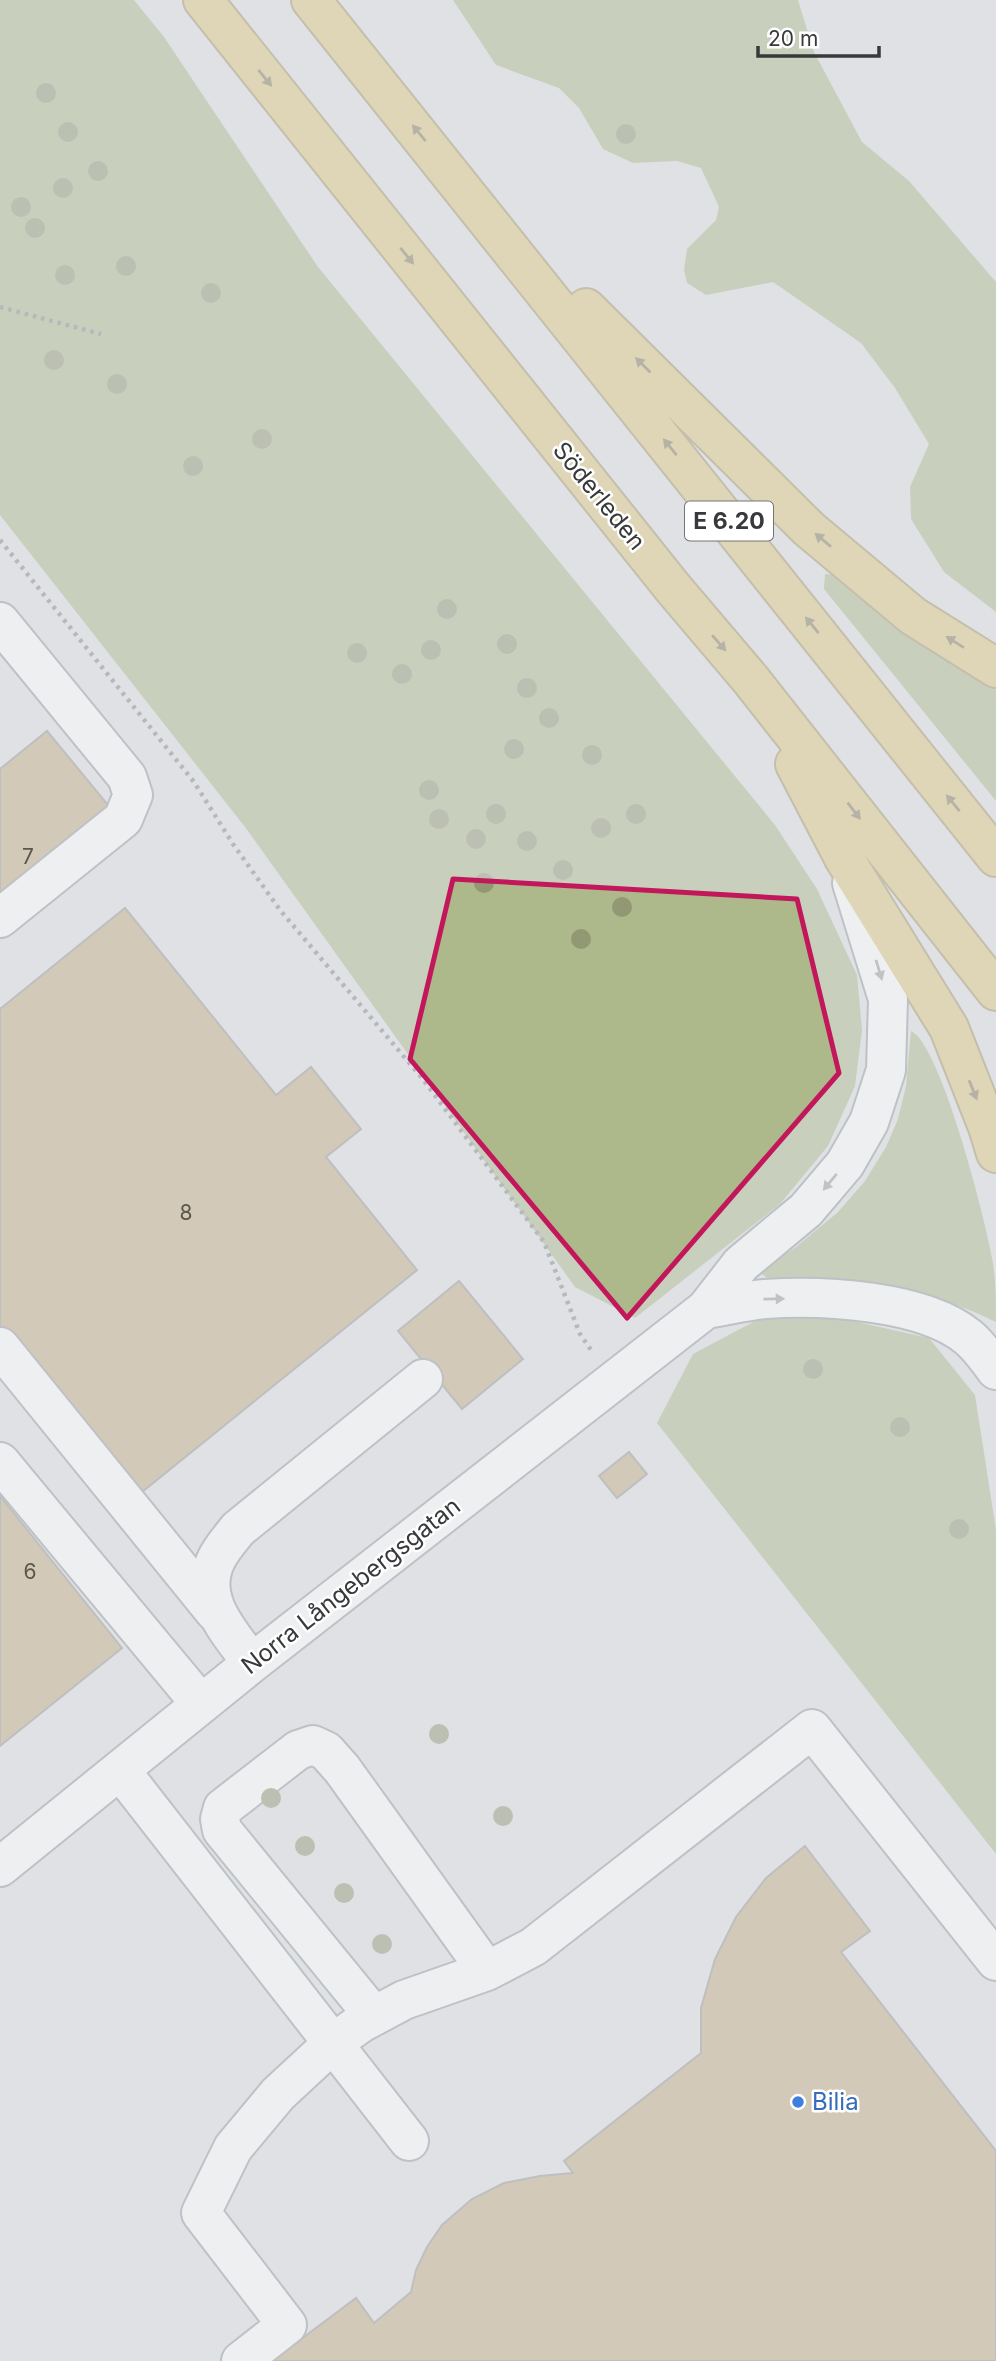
<svg xmlns="http://www.w3.org/2000/svg" width="996" height="2361" viewBox="0 0 996 2361" font-family="Inter,sans-serif">
<rect width="100%" height="100%" fill="#dfe1e5"/>
<path fill="#aeb98b" d="M0 0H134L164 37 318 267 775 825 817 889 857 975 862 1030 855 1086 828 1146 780 1204 635 1318 575 1287 245 827 0 515Z
M453 0H798L814 52 862 142 909 181 996 282V612L944 572 911 519 910 487 929 444 895 388 861 343 773 282 706 295 687 283 684 270 687 249 716 220 719 207 701 168 677 161 633 163 603 149 579 108 559 88 496 65Z
M825 574 838 575 996 690V801L824 589Z
M911 1031C941 1044 987 1225 993 1263 996 1283 996 1302 996 1322 925 1287 847 1276 768 1279L762 1274 766 1267 796 1247 838 1212 865 1181 886 1147 898 1119 906 1086Z
M812 1312 929 1338 975 1395 996 1530V1854L657 1423 693 1354 755 1321Z"/>
<path fill="#c6ab81" stroke="#989592" stroke-width="2" d="M47 731 113 811 0 903V769Z
M125 908 276 1095 311 1067 361 1129 326 1157 417 1270 137 1496 0 1326V1009Z
M459 1281 523 1359 462 1409 398 1331Z
M629 1452 647 1474 617 1498 599 1476Z
M0 1496 122 1648 0 1746Z
M805 1846 870 1931 841 1952 996 2151V2361H272L356 2298 374 2323 411 2292 416 2270 427 2247 442 2225 472 2199 504 2183 540 2176 573 2173 564 2161 701 2053V2008L715 1959 736 1917 766 1878Z"/>
<g fill="none" stroke-linecap="round" stroke-linejoin="round">
<defs>
<path id="minor" d="M0 622 127 777 133 795 123 819 0 918
M706 1309C726 1306 745 1301 765 1299 822 1295 923 1300 968 1337 979 1346 988 1359 996 1370
M0 1347 215 1612
M0 1462 201 1704
M252 1663C230 1633 197 1599 216 1560 221 1549 231 1538 238 1529L423 1379
M120 1770 409 2141
M0 1867 252 1663 706 1309 741 1264 806 1210 845 1164 869 1122 886 1070 888 999 852 883
M374 2016 222 1830 220 1819 223 1808 298 1750 313 1745 326 1751 342 1769 487 1971
M241 2361 287 2325 201 2213 233 2148 278 2094 333 2043 361 2023 404 2000 487 1971 533 1947 812 1729 996 1961"/>
<path id="highway" d="M203 0 673 588 751 680 996 991
M311 0 996 857
M586 308 809 529 913 616 996 668
M795 764 844 858 949 1028 988 1127 996 1153"/>
</defs>
<use href="#minor" stroke="#97999d" stroke-width="42"/>
<use href="#highway" stroke="#a59567" stroke-width="42"/>
<path stroke="#86878a" stroke-width="4.5" stroke-dasharray="3.5 5" stroke-linecap="butt" d="M0 307 101 334
M0 540 194 782 233 844 280 910 422 1078 544 1242 580 1334 591 1350"/>
<use href="#minor" stroke="#fff" stroke-width="38"/>
<use href="#highway" stroke="#e0c77e" stroke-width="38"/>
</g>
<g fill="#919873">
<circle cx="46" cy="93" r="10"/>
<circle cx="68" cy="132" r="10"/>
<circle cx="626" cy="134" r="10"/>
<circle cx="98" cy="171" r="10"/>
<circle cx="63" cy="188" r="10"/>
<circle cx="21" cy="207" r="10"/>
<circle cx="35" cy="228" r="10"/>
<circle cx="126" cy="266" r="10"/>
<circle cx="65" cy="275" r="10"/>
<circle cx="211" cy="293" r="10"/>
<circle cx="54" cy="360" r="10"/>
<circle cx="117" cy="384" r="10"/>
<circle cx="262" cy="439" r="10"/>
<circle cx="193" cy="466" r="10"/>
<circle cx="447" cy="609" r="10"/>
<circle cx="507" cy="644" r="10"/>
<circle cx="431" cy="650" r="10"/>
<circle cx="357" cy="653" r="10"/>
<circle cx="402" cy="674" r="10"/>
<circle cx="527" cy="688" r="10"/>
<circle cx="549" cy="718" r="10"/>
<circle cx="514" cy="749" r="10"/>
<circle cx="592" cy="755" r="10"/>
<circle cx="429" cy="790" r="10"/>
<circle cx="496" cy="814" r="10"/>
<circle cx="636" cy="814" r="10"/>
<circle cx="439" cy="819" r="10"/>
<circle cx="601" cy="828" r="10"/>
<circle cx="476" cy="839" r="10"/>
<circle cx="527" cy="841" r="10"/>
<circle cx="563" cy="870" r="10"/>
<circle cx="484" cy="883" r="10"/>
<circle cx="622" cy="907" r="10"/>
<circle cx="581" cy="939" r="10"/>
<circle cx="813" cy="1369" r="10"/>
<circle cx="900" cy="1427" r="10"/>
<circle cx="959" cy="1529" r="10"/>
<circle cx="439" cy="1734" r="10"/>
<circle cx="271" cy="1798" r="10"/>
<circle cx="503" cy="1816" r="10"/>
<circle cx="305" cy="1846" r="10"/>
<circle cx="344" cy="1893" r="10"/>
<circle cx="382" cy="1944" r="10"/>
</g>
<defs><path id="oneway-solid" d="M-6-.8H1V-3.2L6.5 0L1 3.2V.8H-6Z" transform="scale(1.75)"/></defs>
<g fill="#847959">
<use href="#oneway-solid" transform="translate(265 78) rotate(51)"/>
<use href="#oneway-solid" transform="translate(419 133) rotate(-129)"/>
<use href="#oneway-solid" transform="translate(407 256) rotate(51)"/>
<use href="#oneway-solid" transform="translate(643 365) rotate(-135)"/>
<use href="#oneway-solid" transform="translate(670 447) rotate(-129)"/>
<use href="#oneway-solid" transform="translate(823 540) rotate(-140)"/>
<use href="#oneway-solid" transform="translate(812 625) rotate(-129)"/>
<use href="#oneway-solid" transform="translate(955 642) rotate(-148)"/>
<use href="#oneway-solid" transform="translate(719 643) rotate(49)"/>
<use href="#oneway-solid" transform="translate(953 803) rotate(-129)"/>
<use href="#oneway-solid" transform="translate(854 811) rotate(52)"/>
<use href="#oneway-solid" transform="translate(973 1090) rotate(68)"/>
</g>
<g fill="#9c9c9d">
<use href="#oneway-solid" transform="translate(879 970) rotate(73)"/>
<use href="#oneway-solid" transform="translate(830 1182) rotate(130)"/>
<use href="#oneway-solid" transform="translate(774 1299) rotate(-1)"/>
</g>
<path d="M0 0H996V2361H0ZM453 879 797 899 839 1073 627 1318 410 1059Z" fill="#dfe1e5" fill-opacity=".55" fill-rule="evenodd"/>
<path fill="none" stroke="#c2185b" stroke-width="5" stroke-linejoin="round" d="M453 879 797 899 839 1073 627 1318 410 1059Z"/>
<circle fill="#3f7fe0" stroke="#fff" stroke-width="2.5" cx="798" cy="2102" r="7"/>
<g text-anchor="middle" stroke-width="5" stroke-linejoin="round" paint-order="stroke">
<g font-size="21" fill="#5c564c">
<text x="28" y="864">7</text>
<text x="186" y="1220">8</text>
<text x="30" y="1579">6</text>
</g>
<rect fill="#fff" stroke="#747476" stroke-width="2" x="685" y="501.5" width="88" height="39" rx="5"/>
<g font-size="23" font-weight="bold" fill="#38393b">
<text x="729" y="529">E 6.20</text>
</g>
<g font-size="24" fill="#38393b" stroke="#fff">
<text transform="translate(599 496) rotate(51)" y="8">Söderleden</text>
<text transform="translate(351 1586) rotate(-38)" y="8">Norra Långebergsgatan</text>
</g>
<g font-size="24" fill="#366cbe" stroke="#fff" text-anchor="start">
<text x="812" y="2110">Bilia</text>
</g>
</g>
<path d="M758 46v10h121v-10" fill="none" stroke="#38393b" stroke-width="3.5"/>
<text x="768" y="46" font-size="21" fill="#38393b" stroke="#ffffff" stroke-width="5" paint-order="stroke">20 m</text>
</svg>
